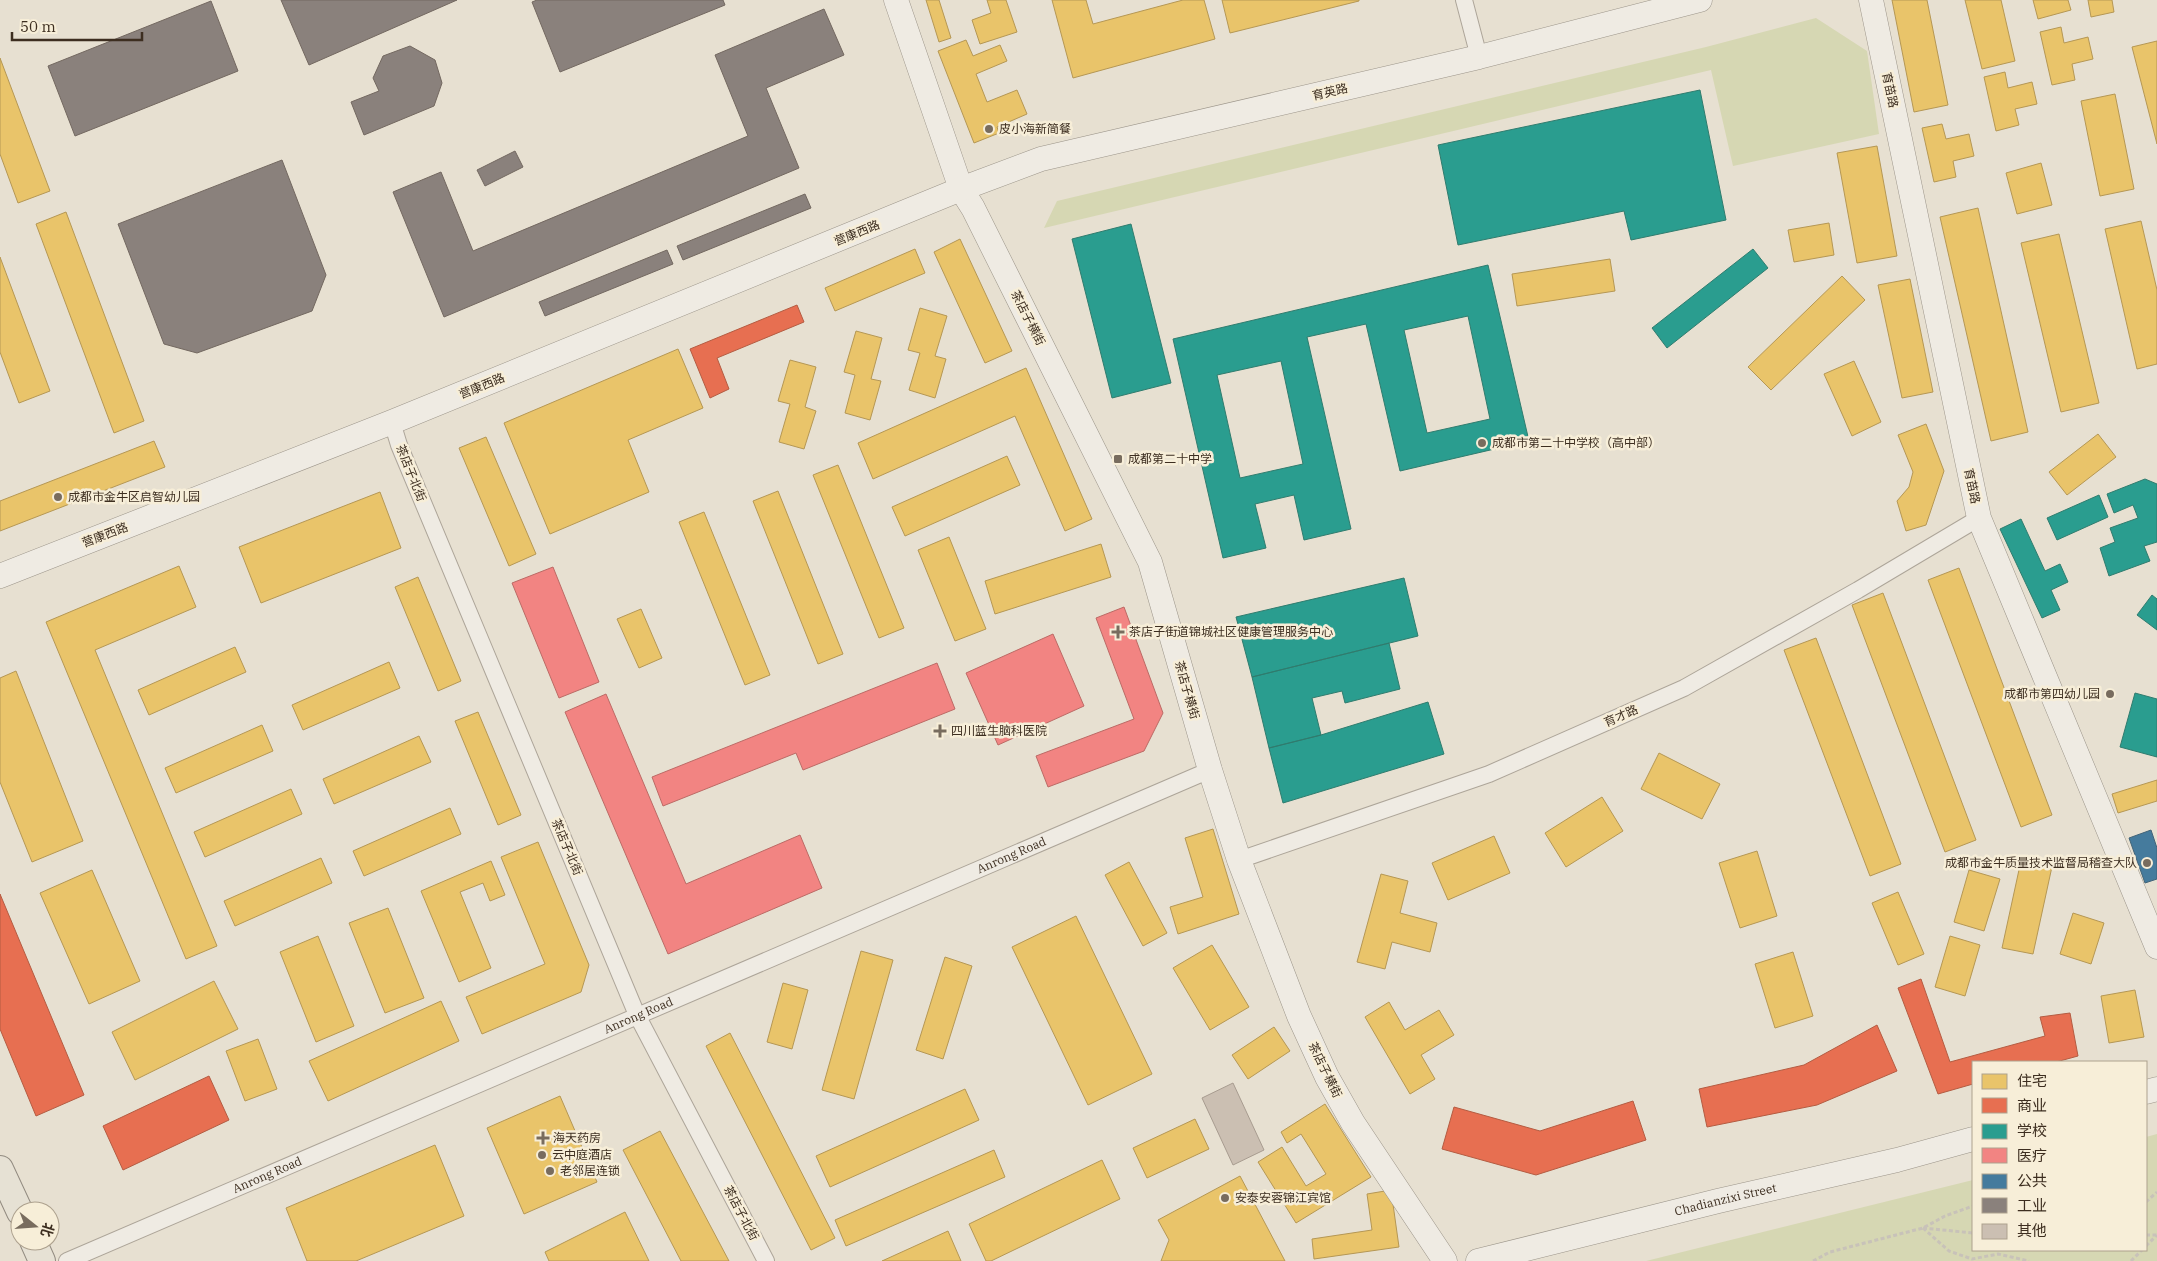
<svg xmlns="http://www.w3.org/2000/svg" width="2157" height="1261" viewBox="0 0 2157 1261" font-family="'IBM Plex Serif','Noto Sans SC',serif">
<rect width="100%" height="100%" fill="#e7e0d1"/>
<path fill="#d6d7b3" d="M1816 18 1867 51 1879 134 1733 166 1711 70 1044 228 1057 201 1706 47Z
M2157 1134V1261H1646L1973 1180V1250H2146V1137Z"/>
<path fill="#e9c46a" stroke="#b59754" d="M926 0H939L951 38 939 42Z
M987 0H1006L1017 32 980 44 972 20 991 13Z
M1052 0H1086L1093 24 1183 0H1204L1215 39 1073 78Z
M1222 0H1359V1L1230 33Z
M1892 0H1927L1948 105 1914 112Z
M1965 0H2001L2015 61 1982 69Z
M2033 0H2068L2071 10 2038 19Z
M2088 0H2112L2114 12 2091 17Z
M2061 27 2064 43 2088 37 2093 59 2072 64 2075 80 2052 85 2040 32Z
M966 40 973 56 1000 45 1007 61 976 74 987 102 1017 90 1027 114 997 127 999 133 974 143 938 51Z
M2157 41V144L2132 47Z
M0 58 50 191 18 203 0 154Z
M2005 72 2008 88 2032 82 2037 104 2015 109 2019 125 1996 131 1984 77Z
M2115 94 2134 189 2100 196 2081 101Z
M1942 124 1946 139 1969 134 1974 156 1953 161 1956 177 1934 182 1922 128Z
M1877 146 1897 256 1857 263 1837 153Z
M2041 163 2052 205 2017 214 2006 173Z
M1978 208 2028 432 1991 441 1940 217Z
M66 212 144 421 114 433 36 224Z
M2141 221 2157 290V364L2137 369 2105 229Z
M1829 223 1834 255 1794 262 1788 230Z
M2059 234 2099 403 2061 412 2021 243Z
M960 239 1012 351 985 363 934 252Z
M915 249 925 273 835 311 825 288Z
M0 257 50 391 19 403 0 352Z
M1610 259 1615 291 1517 306 1512 274Z
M1842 276 1865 300 1771 390 1748 367Z
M1910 279 1933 392 1902 398 1878 285Z
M920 308 947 316 935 356 946 359 935 398 909 390 920 353 908 350Z
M856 331 882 338 871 379 881 381 870 420 845 413 855 375 844 372Z
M678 349 703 408 628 440 649 492 550 534 504 423Z
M790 360 816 367 805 407 816 411 804 449 779 442 790 404 778 401Z
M1854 361 1881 422 1852 436 1824 374Z
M1026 368 1092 519 1065 531 1015 416 873 479 858 443Z
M1926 424 1944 471 1926 525 1906 531 1897 501 1909 487 1913 472 1898 435Z
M2098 434 2116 457 2067 495 2049 472Z
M486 437 536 554 509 566 459 448Z
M154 441 165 467 0 531V501Z
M1007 456 1020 485 905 536 892 507Z
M838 465 904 628 879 638 813 475Z
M778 491 843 654 818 664 753 501Z
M380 492 401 548 261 603 239 547Z
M704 512 770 675 745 685 679 522Z
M949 537 986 629 955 641 918 550Z
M1101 544 1111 577 995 614 985 581Z
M179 566 196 607 95 650 217 946 186 959 46 622Z
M1959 568 2052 815 2021 827 1928 580Z
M418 577 461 681 438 691 395 587Z
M1883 593 1976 840 1945 852 1852 605Z
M641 609 662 658 639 668 617 619Z
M1816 638 1901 864 1870 876 1784 650Z
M235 647 246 672 149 715 138 690Z
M389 662 400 688 303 730 292 705Z
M16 671 83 841 32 862 0 782V678Z
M478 712 521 815 498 825 455 721Z
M262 725 273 751 176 793 165 768Z
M419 736 431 762 334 804 323 779Z
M1659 753 1720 784 1702 819 1641 789Z
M2157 780V801L2118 813 2112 794Z
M291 789 302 814 205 857 194 832Z
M1602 797 1623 831 1566 867 1545 833Z
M450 808 461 834 364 876 353 851Z
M1213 829 1239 914 1178 934 1170 907 1203 897 1185 838Z
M1494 836 1510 873 1448 900 1432 863Z
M538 842 589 965 581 992 482 1034 466 997 545 964 501 857Z
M1757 851 1777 916 1740 928 1719 863Z
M2022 856 2053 862 2033 954 2002 948Z
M321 858 332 883 235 926 224 901Z
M491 861 505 895 490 901 483 883 460 892 491 968 459 982 421 891Z
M1129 862 1167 933 1143 946 1105 875Z
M92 870 140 981 89 1004 40 893Z
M1969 870 2000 879 1984 931 1954 922Z
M1381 874 1408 881 1400 913 1437 923 1430 952 1392 942 1385 969 1357 962Z
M1898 892 1924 954 1898 965 1872 903Z
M388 908 424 998 385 1013 349 923Z
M2073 913 2104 923 2091 964 2060 954Z
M1076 916 1152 1074 1088 1105 1012 947Z
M318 936 354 1026 316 1042 280 952Z
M1950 936 1980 945 1965 996 1935 987Z
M1212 945 1249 1007 1210 1030 1173 968Z
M861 951 893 960 854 1099 822 1090Z
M1793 952 1813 1016 1775 1028 1755 964Z
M945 957 972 966 943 1059 916 1050Z
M214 981 238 1029 135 1080 112 1032Z
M783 983 808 990 792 1049 767 1042Z
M2135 990 2144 1037 2109 1043 2101 996Z
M441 1001 459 1041 328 1101 309 1061Z
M1389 1002 1405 1030 1439 1010 1454 1035 1421 1055 1435 1079 1410 1094 1365 1017Z
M1274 1027 1290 1051 1248 1079 1232 1055Z
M730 1033 835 1238 811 1250 706 1046Z
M258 1039 277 1089 245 1101 226 1051Z
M965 1089 979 1120 830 1187 816 1156Z
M560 1096 597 1182 524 1214 487 1128Z
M1325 1104 1371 1177 1296 1223 1258 1162 1282 1147 1306 1186 1326 1174 1301 1134 1287 1143 1281 1132Z
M1195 1119 1209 1149 1147 1178 1133 1148Z
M660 1131 729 1261H681L623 1150Z
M435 1145 464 1216 356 1261H307L286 1208Z
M994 1150 1005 1177 846 1246 835 1220Z
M1102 1160 1120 1199 991 1261H986L969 1224Z
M1240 1176 1285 1261H1161L1169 1240 1158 1220Z
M1391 1190 1399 1247 1314 1259 1312 1239 1372 1230 1367 1194Z
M625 1212 649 1261H549L545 1252Z
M948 1231 961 1261H882Z"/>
<path fill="#e76f51" stroke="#b45c42" d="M797 305 804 322 717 358 729 389 710 398 690 349Z
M0 894 84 1095 36 1116 0 1029Z
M1921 979 1950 1062 2045 1036 2040 1017 2070 1013 2078 1056 2056 1062H1973V1084L1938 1094 1898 988Z
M1877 1025 1897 1071 1817 1105 1707 1127 1699 1089 1804 1065Z
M209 1076 229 1120 123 1170 103 1126Z
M1633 1101 1646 1140 1536 1175 1442 1149 1454 1107 1540 1131Z"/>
<path fill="#2a9d8f" stroke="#307c6e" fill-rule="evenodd" d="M1700 90 1726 220 1631 240 1624 211 1458 245 1438 145Z
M1131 224 1171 383 1112 398 1072 239Z
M1753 249 1768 268 1667 348 1652 328Z
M1488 265 1529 441 1400 471 1366 324 1307 337 1351 529 1304 540 1294 495 1255 504 1266 548 1223 558 1173 339ZM1468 316 1490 419 1427 433 1404 330ZM1281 361 1303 464 1240 478 1217 375Z
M2145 479 2157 484V542L2144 546 2150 561 2109 576 2100 548 2115 542 2110 528 2138 518 2133 505 2114 513 2107 494Z
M2099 495 2108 517 2057 540 2047 518Z
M2021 519 2045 571 2060 564 2068 582 2051 590 2060 610 2042 618 2000 529Z
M1404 578 1418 636 1252 677 1236 617Z
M2152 595 2157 599V630L2137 615Z
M1389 643 1400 689 1345 703 1342 691 1312 698 1321 735 1269 748 1252 677Z
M2135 693 2157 699V757L2120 747Z
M1428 702 1444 754 1283 803 1269 748 1321 735Z"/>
<path fill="#f28482" stroke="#bc6a65" d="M553 567 599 682 559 698 512 583Z
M1124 607 1163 713 1144 751 1048 787 1036 756 1134 719 1096 618Z
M1053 634 1084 706 998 745 966 673Z
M937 663 955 709 803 770 796 753 663 806 652 777Z
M606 694 686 884 800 835 822 888 668 954 565 712Z"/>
<path fill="#457b9d" stroke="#436478" d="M2151 830 2157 848V879L2145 883 2129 838Z"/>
<path fill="#8a817c" stroke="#736860" d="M281 0H457L309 65Z
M537 0H723L725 5 560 72 532 2Z
M211 1 238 71 75 136 48 66Z
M824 9 844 55 766 88 799 168 444 317 393 192 441 172 473 251 748 136 715 55Z
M410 46 435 60 442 83 434 106 364 135 351 102 379 91 373 78 383 56Z
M515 151 523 167 485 186 477 170Z
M282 160 326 275 312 311 197 353 164 344 118 224Z
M805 194 811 208 683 260 677 246Z
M667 250 673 264 545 316 539 302Z"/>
<path fill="#cbbfb2" stroke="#a89c90" d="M1233 1083 1264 1150 1233 1165 1202 1098Z"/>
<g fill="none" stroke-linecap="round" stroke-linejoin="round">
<defs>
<g id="street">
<path d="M1464 0 1479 57"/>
<path d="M392 422 399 445 637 1015 766 1261"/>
<path d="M1239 860 1489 774 1684 688 1858 590 1979 518"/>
<path id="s1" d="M67 1261 1210 770"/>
</g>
<g id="secondary">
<path d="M896 0 961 189 973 208 1150 562 1210 770 1239 860 1299 1016 1327 1077 1353 1123 1445 1261"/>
<path d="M1871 0 1979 518 2157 947"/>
<path d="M0 576 392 422 961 189 1041 159 1479 57 1700 0"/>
<path d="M2146 1092 2157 1089"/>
<path id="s2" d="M1478 1261 1718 1201 1897 1160 1973 1139"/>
</g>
<path id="primary" d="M0 1169 20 1212
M33 1241 42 1261"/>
</defs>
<use href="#street" stroke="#ada599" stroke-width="18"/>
<use href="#secondary" stroke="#9c958a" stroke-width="25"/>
<use href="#primary" stroke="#928b80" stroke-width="28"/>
<path stroke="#c8c2b9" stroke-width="3" stroke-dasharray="4 2.5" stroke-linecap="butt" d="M2146 1202 2157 1192
M1923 1228 1949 1251 1972 1259 1998 1254 2029 1261
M1923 1228 1973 1233
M2146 1235H2157
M2146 1246 2157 1235
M1813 1261 1830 1252 1923 1228 1945 1216 1973 1206
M2131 1261 2142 1250"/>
<use href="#street" stroke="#efebe3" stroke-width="16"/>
<use href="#secondary" stroke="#efebe3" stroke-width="24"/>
<use href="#primary" stroke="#e6e1d4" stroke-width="26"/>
</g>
<g fill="#786c5e" stroke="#f7eed8" stroke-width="2">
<circle cx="989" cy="129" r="5"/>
<circle cx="1482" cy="443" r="5"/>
<rect x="1113" y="454" width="10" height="10" rx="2.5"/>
<circle cx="58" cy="497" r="5"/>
<path d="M1115.5 624.5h5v5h5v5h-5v5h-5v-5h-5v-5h5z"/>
<circle cx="2110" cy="694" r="5"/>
<path d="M937.5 723.5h5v5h5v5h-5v5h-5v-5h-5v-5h5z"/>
<circle cx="2147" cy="863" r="5"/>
<path d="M540.5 1130.5h5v5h5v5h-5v5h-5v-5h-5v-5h5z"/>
<circle cx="542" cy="1155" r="5"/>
<circle cx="550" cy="1171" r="5"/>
<circle cx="1225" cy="1198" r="5"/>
</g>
<g text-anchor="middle" stroke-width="5" stroke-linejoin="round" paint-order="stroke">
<g font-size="12" fill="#3d2e20" stroke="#f7eed8">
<text transform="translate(1890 90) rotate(78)" y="4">育苗路</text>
<text transform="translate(1330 92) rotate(-13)" y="4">育英路</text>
<text transform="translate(857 233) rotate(-22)" y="4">营康西路</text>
<text transform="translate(1028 318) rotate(63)" y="4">茶店子横街</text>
<text transform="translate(482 386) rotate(-22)" y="4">营康西路</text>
<text transform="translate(411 473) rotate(68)" y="4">茶店子北街</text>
<text transform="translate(1972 486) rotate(78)" y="4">育苗路</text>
<text transform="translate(105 535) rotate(-21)" y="4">营康西路</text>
<text transform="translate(1187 690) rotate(74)" y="4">茶店子横街</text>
<text transform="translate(1621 716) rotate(-24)" y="4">育才路</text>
<text transform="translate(567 847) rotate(67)" y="4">茶店子北街</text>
<text dy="4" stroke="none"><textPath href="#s1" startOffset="1028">Anrong Road</textPath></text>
<text dy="4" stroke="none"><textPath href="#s1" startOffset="622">Anrong Road</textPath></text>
<text transform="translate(1325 1070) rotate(64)" y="4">茶店子横街</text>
<text dy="4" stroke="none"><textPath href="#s1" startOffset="218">Anrong Road</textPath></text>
<text dy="4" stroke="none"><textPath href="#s2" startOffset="255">Chadianzixi Street</textPath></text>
<text transform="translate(741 1213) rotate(62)" y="4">茶店子北街</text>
</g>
<g font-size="12" fill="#3d2e20" stroke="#f7eed8" text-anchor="start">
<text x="999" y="133">皮小海新简餐</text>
<text x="1492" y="447">成都市第二十中学校（高中部）</text>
<text x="1128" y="463">成都第二十中学</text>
<text x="68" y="501">成都市金牛区启智幼儿园</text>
<text x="1129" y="636">茶店子街道锦城社区健康管理服务中心</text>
<text x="2100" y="698" text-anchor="end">成都市第四幼儿园</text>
<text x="951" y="735">四川蓝生脑科医院</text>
<text x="2137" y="867" text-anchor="end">成都市金牛质量技术监督局稽查大队</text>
<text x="553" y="1142">海天药房</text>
<text x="552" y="1159">云中庭酒店</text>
<text x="560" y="1175">老邻居连锁</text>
<text x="1235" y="1202">安泰安蓉锦江宾馆</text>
</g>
</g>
<rect x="1972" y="1061" width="175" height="190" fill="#f7eed8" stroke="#ada18e"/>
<rect x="1982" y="1074" width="25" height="15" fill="#e9c46a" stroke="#ada18e"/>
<text x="2017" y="1086" font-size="15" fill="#3d2e20">住宅</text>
<rect x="1982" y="1098" width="25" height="15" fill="#e76f51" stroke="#ada18e"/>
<text x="2017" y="1111" font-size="15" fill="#3d2e20">商业</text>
<rect x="1982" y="1124" width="25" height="15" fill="#2a9d8f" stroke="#ada18e"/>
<text x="2017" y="1136" font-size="15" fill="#3d2e20">学校</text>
<rect x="1982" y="1148" width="25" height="15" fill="#f28482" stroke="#ada18e"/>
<text x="2017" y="1161" font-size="15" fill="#3d2e20">医疗</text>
<rect x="1982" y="1174" width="25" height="15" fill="#457b9d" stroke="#ada18e"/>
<text x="2017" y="1186" font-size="15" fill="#3d2e20">公共</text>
<rect x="1982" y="1198" width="25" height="15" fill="#8a817c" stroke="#ada18e"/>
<text x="2017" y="1211" font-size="15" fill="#3d2e20">工业</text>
<rect x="1982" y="1224" width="25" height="15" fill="#cbbfb2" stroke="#ada18e"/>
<text x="2017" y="1236" font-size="15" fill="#3d2e20">其他</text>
<g transform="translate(35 1226) rotate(107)"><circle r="24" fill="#f7eed8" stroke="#ada18e"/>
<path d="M0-4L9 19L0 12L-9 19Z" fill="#786c5e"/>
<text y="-8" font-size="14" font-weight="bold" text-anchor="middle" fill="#3d2e20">北</text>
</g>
<path d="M12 32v8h130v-8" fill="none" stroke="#3d2e20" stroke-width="2.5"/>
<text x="20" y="32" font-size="15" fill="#3d2e20" stroke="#f7eed8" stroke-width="4" paint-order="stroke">50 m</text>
</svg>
